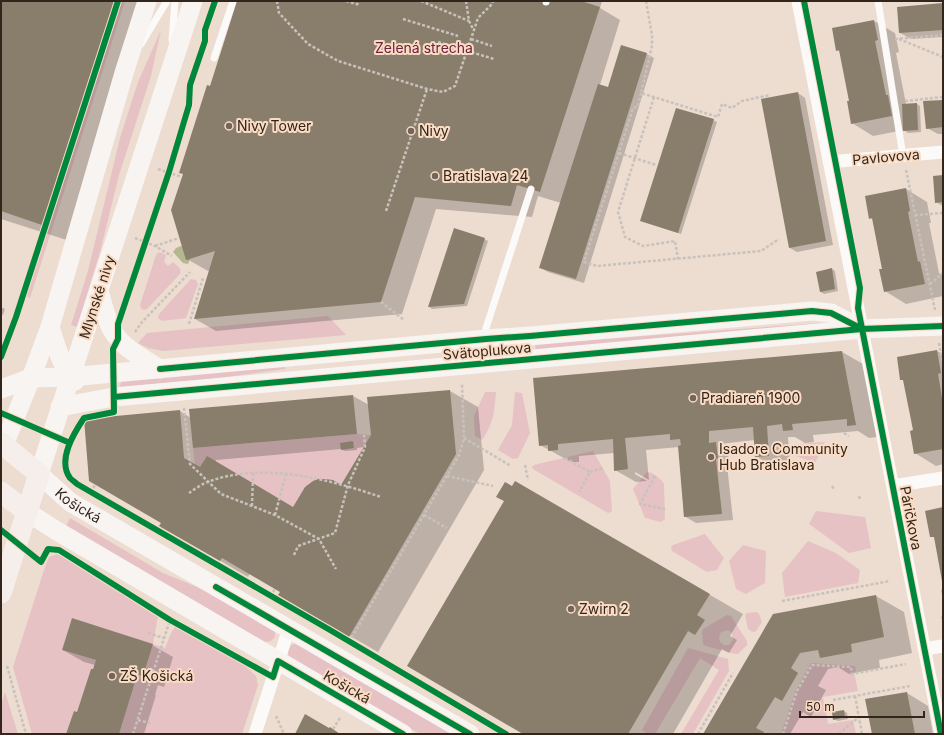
<svg xmlns="http://www.w3.org/2000/svg" width="944" height="735" viewBox="0 0 944 735" font-family="Inter,sans-serif">
<rect width="100%" height="100%" fill="#eddcd0"/>
<path fill="#e6c2c4" fill-rule="evenodd" d="M122 1H125L30 298 26 296Z
M161 30 151 76 119 175 100 252 77 327 71 325 88 271 120 138 138 82Z
M159 252 162 253 166 255 164 262 168 266 173 262C177 266 182 268 180 274L147 309 144 310 141 308 140 305 156 255Z
M191 279 196 280 198 284 186 318 162 321 158 318 159 314Z
M328 316 346 335 163 351 148 348 138 343 147 333Z
M820 323 824 324 536 351 535 344Z
M285 366V369L212 379 120 387 121 381Z
M485 392H496C494 413 494 422 482 440L475 436 474 416Z
M515 392 522 393 530 433 518 458 513 459 498 450 512 425Z
M409 432 343 545 195 465 193 448 357 434 371 435Z
M825 442 815 463 788 453 787 445Z
M593 451 610 481 612 511 608 513 533 469 532 467 534 465Z
M647 472C653 472 661 479 664 484L665 519 661 522 645 518 633 489Z
M816 511 865 517 871 548 849 553 809 524Z
M70 518 163 573 219 596 275 631V637L271 641 264 642 66 526Z
M705 534 724 558 717 570 707 572 672 551 671 547 673 545Z
M808 541 836 553 860 570 858 583 785 597 782 573Z
M743 545 766 551 765 583 746 594 736 589 729 561Z
M57 554 64 556 83 570 158 615 153 644 165 648 171 633 175 627 181 628 243 664 256 676 258 685 242 734H119L135 682H134L136 674 143 676 152 644 72 618 62 650 96 660 93 669H91L77 712 74 711 66 734H32L13 667 44 570 49 557Z
M757 612 759 614 762 622 756 631 753 632 748 629 745 615 747 613Z
M727 615 731 616 747 641V645L738 654H735L706 646 703 644 702 631 703 629ZM728 630 732 633 733 640 729 645H724L720 642 719 637 721 632Z
M296 643 454 734H420L291 659 287 653 289 646Z
M688 648 728 659 729 671 693 734H681L719 670 700 658 655 734H648L642 730Z
M811 663 855 666 856 671 854 672 858 691 823 697 828 724 853 720 856 734H781L796 690Z
M5 692 18 734H1V705Z"/>
<path fill="#b3b88e" d="M181 246H184L187 248 190 259 188 264 183 263 173 252 176 248Z"/>
<path fill="#0003" fill-rule="evenodd" d="M1 1H154L76 243 1 219Z
M239 1H602L600 8 620 20 600 85 609 88 622 47 647 54 654 58 584 283 548 272 541 268 561 203 538 196 532 217 436 209 402 314 216 331 195 319 210 271H208L187 259 211 87Z
M943 4V37L911 39 900 33Z
M874 21 895 33 899 52 896 53 906 104H917L920 106 921 132 908 133 904 130 873 136 852 123 850 101 840 52 837 50Z
M798 93 805 98 833 245 797 252 790 248Z
M943 101V134H938L927 128Z
M713 120 717 122 681 234 642 221Z
M943 176V206L936 202Z
M906 189 927 202 931 223H929L939 273 942 275 943 282V296L906 304 885 291 883 270 874 220 870 218Z
M484 239 488 241 467 306 432 309 429 307Z
M832 269 835 271 838 291 824 294 821 292 817 272Z
M1 307 5 309 3 315 1 314Z
M937 351 943 354V464L936 466 915 453 914 431 905 381 901 379Z
M842 352 863 364 877 437 869 438 858 431 813 435 814 442 805 443 795 437H788L790 467 775 458V460L788 468 777 469 756 456 755 440 720 444V446L728 450 729 464 727 465 733 520 696 523 684 516 679 447 646 450 649 480 635 472V474L647 481 636 482 615 470 614 453 579 456V462H571L540 445Z
M450 391 478 407 484 470 378 652 279 595 281 591 250 573 248 577 161 526 180 411 191 418 353 396 369 405 368 398ZM365 447 341 486 294 508 216 463V460L341 449 345 451 357 450V448Z
M515 482 743 614 730 636 737 640 729 653 722 649 673 734H525L505 500Z
M943 589V599L941 590Z
M876 596 904 612 912 653 879 660 880 668 849 674 838 667 828 669 818 686 826 690 811 717 803 712 790 734H704L774 615Z
M152 645 173 657 164 687 158 685 155 695H156L144 734H67L78 713 95 665 84 662 63 650Z
M907 693 928 706 933 734H873Z
M844 711 847 713 848 719 838 721 834 719Z"/>
<path fill="#897e6c" d="M1 1H114L42 225 1 211Z
M237 1H581L600 7 540 192 517 185 511 206 415 197 381 302 194 319 215 251 186 260 171 210 183 174 179 173 207 85 210 86Z
M943 3V30L899 33 897 7Z
M874 20 878 40 875 41 886 95H888L892 116 851 124 847 101H849L839 50 836 51 832 28Z
M621 45 647 53 576 279 539 268 598 84 608 87Z
M798 92 826 241 789 248 761 99Z
M943 100V127L926 129 923 101Z
M917 103 918 130 903 131 902 104Z
M676 108 714 119 678 233 640 221Z
M943 175V202L935 203 933 176Z
M906 188 910 211 908 212 918 262 920 261 925 284 884 292 879 269H882L872 218 869 219 865 196Z
M454 228 485 238 464 304 428 307Z
M832 268 835 289 820 292 816 272Z
M937 350 941 373 938 374 943 404V449L914 454 910 431 913 430 903 380H900L897 357Z
M842 351 856 425 847 426V419L792 424 793 430 783 431 782 424 767 426 769 456 755 457 753 427 709 431V443L716 442 718 458 716 459 722 514 684 517 678 446 681 445 680 439 670 440V434L625 438 628 469 614 471 613 439 558 444V450L548 451V445L539 446 533 378Z
M450 390 456 454 349 637 278 595 280 592 222 558 220 561 159 526 161 523 89 481 84 419 180 410 184 458 200 467 207 456 293 507 305 487 313 481 318 479H325L333 480 341 485 371 435 367 397Z
M353 395 357 434 193 448 189 409Z
M353 441 354 448 341 450 340 443Z
M515 481 710 594 697 615 705 620 695 635 688 631 628 734H523L407 666 504 501 496 497 505 482 512 486Z
M943 507V581H942L934 537H930L925 511Z
M876 595 884 637 851 644 852 652 820 658 818 650 800 653 791 668 798 673 782 701 775 697 756 728 764 732 763 734H703L773 614Z
M72 618 153 644 143 676 136 674 134 682H135L119 734H66L74 711 77 712 91 669H93L96 660 62 650Z
M907 692 915 734H872L865 699Z
M844 710 845 717 833 720 832 712Z
M305 714 329 728 330 727 340 734H295Z"/>
<g fill="none" stroke-linecap="round" stroke-linejoin="round">
<path stroke="#c8c2bd" stroke-width="2.5" stroke-dasharray="3 2" stroke-linecap="butt" d="M277 1 279 13 308 44 338 61 427 89 443 92 455 86 478 18 492 4 493 1
M346 1 360 5
M421 1 469 21
M466 1 469 21 473 29
M646 1 652 35V46L641 93 718 117 722 104 732 108 742 101 770 95
M403 19 458 36
M471 39 492 46
M895 39 943 35
M899 39 943 57
M438 42 494 59
M641 93 638 106 633 108 584 262 597 266 761 251 779 239
M654 97 618 212 625 237 643 246 675 241 678 259
M905 101 943 97
M619 153 656 165
M158 169 182 177
M906 170 935 310
M386 211 427 89
M915 215 943 213
M135 238 155 246 172 256
M155 246 179 238
M930 284 943 273
M381 302 404 320
M189 324 203 278
M135 332 142 322 190 272
M939 343 943 365
M184 408 190 464 221 494 275 515 319 539 336 569
M844 433 849 436
M464 438 511 466
M565 458 590 472 579 492
M525 465 528 480
M590 472 603 468
M447 476 493 486
M655 476 640 504 665 509
M69 477C61 456 71 438 83 420
M832 486 834 489
M92 493 95 484
M189 493C195 489 203 483 210 481 265 462 328 479 381 497
M858 498 861 497
M252 506 253 473
M275 515 286 474
M424 515 447 528
M294 555 298 546 335 533 348 485 365 447 364 435
M270 596 275 589
M782 601 890 581
M941 618 943 617
M148 633 164 638
M349 642 459 455 464 438 462 383
M7 666 26 734
M136 675 151 680
M855 696 862 734
M833 700 910 686
M276 716 284 734
M138 720 150 723
M333 729 340 718
M133 734 170 620
M698 734 733 673
M783 734 797 691 812 665 851 667 852 674 906 664
M839 734 859 717"/>
<path stroke="#fcfaf8" stroke-width="7" d="M878 1 903 156
M546 2V1
M172 40 175 1
M141 44 167 1
M214 58 233 1
M483 363 486 328 531 189"/>
<path stroke="#fcfaf8" stroke-width="13" d="M798 1 941 734
M829 162 943 152
M893 486 943 478
M924 649 943 646
M255 734 289 628"/>
<g stroke="#f8f4f2" stroke-width="19">
<path id="s1" d="M193 1 39 474 70 502 470 734"/>
<path d="M99 291C102 302 105 313 109 324 118 346 141 357 160 369"/>
<path d="M50 327C56 345 61 367 75 381"/>
<path d="M1 389 31 378 70 377 486 339 530 336 812 311 831 313 862 329"/>
<path d="M60 407 114 397 862 329 943 326"/>
<path d="M4 445 31 378 50 327 124 73 147 1"/>
<path d="M27 512 57 531 403 734"/>
</g>
<path stroke="#f5eeeb" stroke-width="21" d="M1 443 39 474 1 593
M1 492 27 512"/>
<defs>
<path id="cycleway" d="M215 1 205 30V41L190 85 189 105 169 172 118 324V339L113 349 114 412 84 418C74 433 57 460 70 478 72 480 75 482 77 484L330 630 506 734
M804 1 860 288 858 308 941 734
M1 357 16 317 118 1
M160 369 486 339 530 336 812 311 831 313 862 329
M114 397 862 329 943 326
M1 413 70 443
M1 530 41 562 48 549 59 550 170 620 273 677 278 661 403 734
M216 587 470 734"/>
</defs>
<use href="#cycleway" stroke="#fadbc3" stroke-width="8"/>
<use href="#cycleway" stroke="#00873e" stroke-width="6"/>
</g>
<g fill="#73655b" stroke="#fadbc3" stroke-width="1.5">
<circle cx="229" cy="126" r="4"/>
<circle cx="411" cy="131" r="4"/>
<circle cx="435" cy="176" r="4"/>
<circle cx="693" cy="398" r="4"/>
<circle cx="711" cy="457" r="4"/>
<circle cx="571" cy="609" r="4"/>
<circle cx="112" cy="676" r="4"/>
</g>
<g text-anchor="middle" stroke-width="4" stroke-linejoin="round" paint-order="stroke">
<g font-size="14" fill="#6a223e" stroke="#fadbc3">
<text x="424" y="53">Zelená strecha</text>
</g>
<g font-size="14" fill="#31251c" stroke="#fadbc3" text-anchor="start">
<text x="237" y="131">Nivy Tower</text>
<text x="419" y="136">Nivy</text>
<text x="443" y="181">Bratislava 24</text>
<text x="701" y="403">Pradiareň 1900</text>
<text x="719" y="454">Isadore Community<tspan x="719" dy="16">Hub Bratislava</tspan></text>
<text x="579" y="614">Zwirn 2</text>
<text x="120" y="681">ZŠ Košická</text>
</g>
<g font-size="14" fill="#31251c" stroke="#fadbc3">
<text transform="translate(886 157) rotate(-5)" y="5">Pavlovova</text>
<text transform="translate(97 297) rotate(-72)" y="5">Mlynské nivy</text>
<text transform="translate(487 351) rotate(-5)" y="5">Svätoplukova</text>
<text dy="5" stroke="none"><textPath href="#s1" startOffset="548">Košická</textPath></text>
<text transform="translate(911 518) rotate(79)" y="5">Páričkova</text>
<text transform="translate(347 687) rotate(30)" y="5">Košická</text>
</g>
</g>
<rect width="944" height="735" fill="none" stroke="#31251c" stroke-width="4"/>
<path d="M800 711v6h124v-6" fill="none" stroke="#31251c" stroke-width="2"/>
<text x="806" y="711" font-size="12" fill="#31251c" stroke="#fadbc3" stroke-width="3" paint-order="stroke">50 m</text>
</svg>
